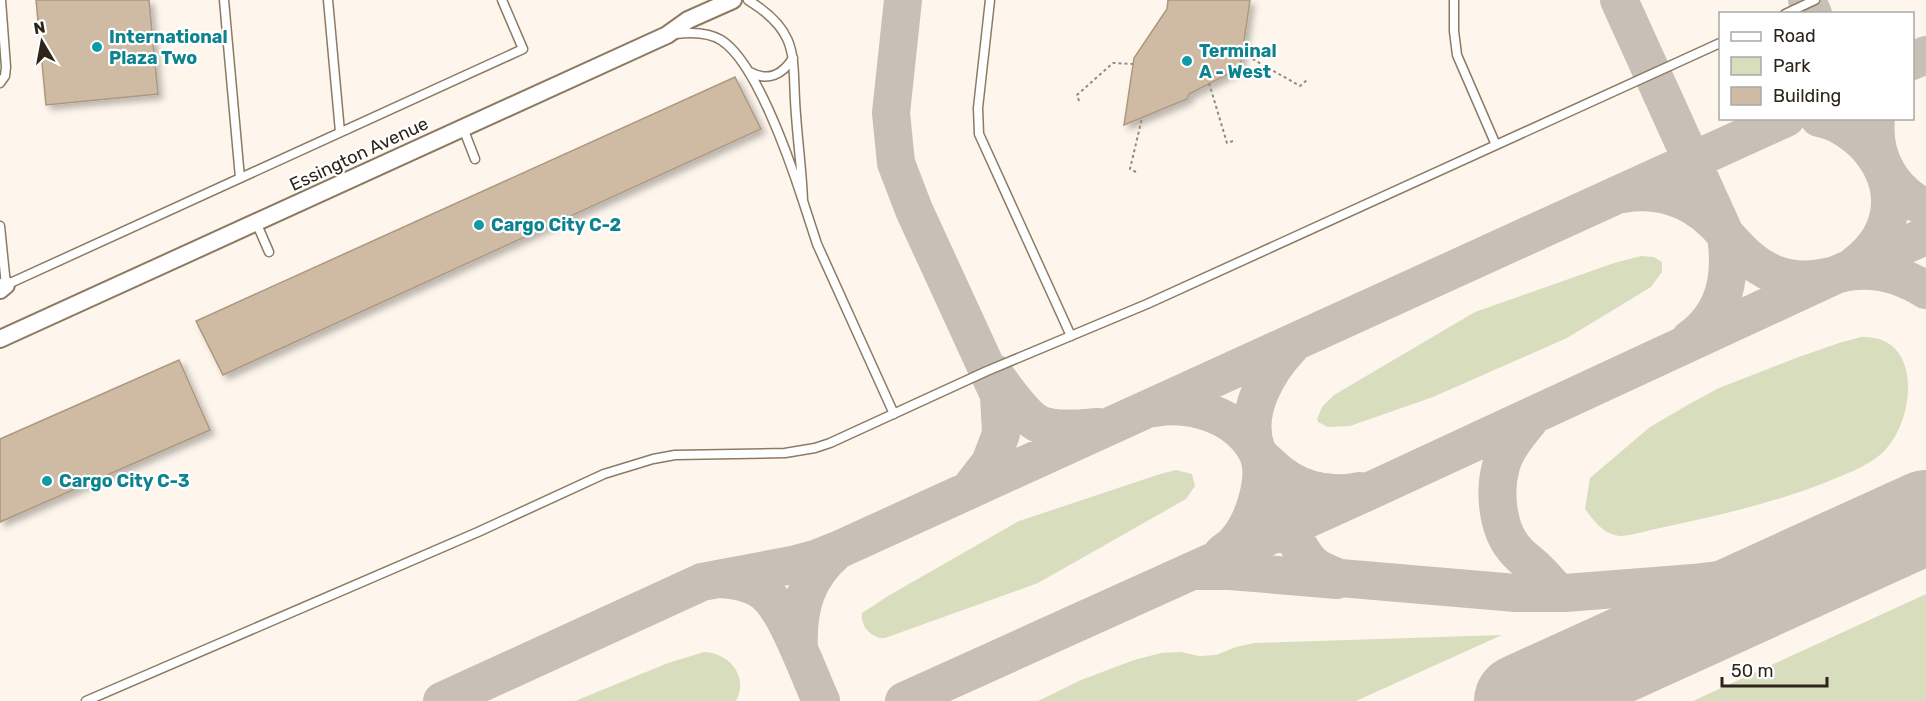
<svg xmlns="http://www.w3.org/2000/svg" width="1926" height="701" viewBox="0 0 1926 701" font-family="Rubik,sans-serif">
<defs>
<filter id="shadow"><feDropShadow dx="4.5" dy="4.5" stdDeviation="3" flood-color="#0004"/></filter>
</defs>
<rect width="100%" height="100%" fill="#fef6ec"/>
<path fill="#d8ddbe" d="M1641 256 1654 257 1662 262V272L1651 287 1567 338 1433 397 1350 426 1328 427 1318 422 1317 419 1322 407 1334 395 1475 312 1614 263Z
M1861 337C1926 334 1915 426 1880 455 1864 468 1845 474 1827 482 1773 503 1717 516 1660 528 1648 530 1632 536 1620 536 1603 534 1594 521 1585 509L1590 478 1650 427 1691 403 1719 388 1796 358 1839 343Z
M1176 470 1192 474 1195 486 1186 499 1038 583 885 638C872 639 860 626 862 613L888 596 1019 521 1160 474Z
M1926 594V701H1693Z
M1502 635 1356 701H1038L1081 680 1134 660 1161 653 1181 652 1199 656 1216 655 1236 647 1254 643Z
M704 652C730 653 749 677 736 701H575L668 663Z"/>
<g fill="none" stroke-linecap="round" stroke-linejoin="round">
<path stroke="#c8c0b6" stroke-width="38" d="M903 0 891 113 896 163 914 210 999 395 1001 434 990 463 969 490
M1619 0 1726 236C1732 277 1725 314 1690 339
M1807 0 1813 14
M1912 61 1926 55
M1819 118C1837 121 1851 131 1864 143 1901 182 1899 232 1855 265
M1876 118C1872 157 1891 191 1926 208
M1623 194C1657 188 1690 198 1715 223 1733 242 1747 262 1772 273 1789 280 1809 281 1826 277 1837 275 1847 271 1857 271 1883 269 1905 277 1926 290
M1292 345C1267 371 1242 413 1257 451 1259 456 1266 461 1270 465 1294 489 1326 498 1359 491
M993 372C1003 386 1022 414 1037 423 1053 432 1080 428 1098 427
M1154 408C1192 401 1237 416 1256 450 1270 475 1253 523 1236 542 1232 547 1226 550 1222 554
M1533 416C1521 431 1506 447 1501 466 1494 490 1497 527 1513 547 1519 556 1528 561 1536 569 1544 576 1551 585 1558 593
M1258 452C1269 479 1292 544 1311 563 1319 571 1329 574 1340 578L1516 593H1565L1693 583 1769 574 1820 566
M1885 535 1926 503
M1199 571H1230L1337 580
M721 579C737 580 753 583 765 593 787 611 808 673 821 701
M799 649C797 609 806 576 838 550
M442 701 702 582 792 565 818 558 838 550 1786 118
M904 701 1376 488 1840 273 1926 236"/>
<path stroke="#c8c0b6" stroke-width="94" d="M1521 701 1926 517"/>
</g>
<path fill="#cfbaa3" stroke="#ac9881" stroke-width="1.5" filter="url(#shadow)" d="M36 0H149L158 94 46 105Z
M1168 0H1250L1240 68 1189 94 1187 99 1124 125 1134 58 1167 9Z
M735 77 761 129 223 375 196 321Z
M179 360 210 430 0 522V439Z"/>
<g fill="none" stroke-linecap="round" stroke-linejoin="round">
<defs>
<path id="service" d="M224 0 240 178
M328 0 340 132
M990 0 978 108 979 134 1071 336
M1454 0V31L1457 55 1496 145
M1785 14 1815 0
M676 34C691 32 708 32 721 40 756 62 790 161 803 201 802 172 798 144 796 115 791 59 803 34 748 0
M750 72C768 82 783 74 793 58
M0 83 5 76 6 67 1 0
M463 128 475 159
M803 201 817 244 894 414
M256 222 269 252
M0 226 6 285 523 49 502 0
M86 701 478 532 604 474 653 459 675 455 785 453 815 448 830 443 987 371 1147 304 1720 43"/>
<path id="minor" d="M0 290 6 285
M0 339 667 35 688 20 733 0"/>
</defs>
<use href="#service" stroke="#8d7a64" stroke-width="11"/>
<use href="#minor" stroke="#8d7a64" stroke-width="20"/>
<path stroke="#928a81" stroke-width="2" stroke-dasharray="3 3" stroke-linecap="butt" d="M1242 53 1300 86 1307 80
M1209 83 1227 143 1233 141
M1079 101 1077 95 1113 63 1133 64
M1136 172 1130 169 1142 118"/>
<use href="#service" stroke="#fff" stroke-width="8"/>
<use href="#minor" stroke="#fff" stroke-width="16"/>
</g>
<g fill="#0f9aa8" stroke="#fff" stroke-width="2">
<circle cx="97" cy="47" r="6"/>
<circle cx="1187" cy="61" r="6"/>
<circle cx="479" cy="225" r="6"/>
<circle cx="47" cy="481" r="6"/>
</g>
<g text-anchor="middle" stroke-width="4.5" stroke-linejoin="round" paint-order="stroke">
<g font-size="18" font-weight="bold" fill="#0d838f" stroke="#fff" text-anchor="start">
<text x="109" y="43">International<tspan x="109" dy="21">Plaza Two</tspan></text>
<text x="1199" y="57">Terminal<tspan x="1199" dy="21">A - West</tspan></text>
<text x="491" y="231">Cargo City C-2</text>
<text x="59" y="487">Cargo City C-3</text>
</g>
<g font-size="18" fill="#2d251c" stroke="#fff">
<text transform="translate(359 154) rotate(-25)" y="6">Essington Avenue</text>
</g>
</g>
<rect x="1719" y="12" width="195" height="108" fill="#ffffff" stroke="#aba8a4" stroke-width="1.5"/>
<rect x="1731" y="32" width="30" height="9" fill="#ffffff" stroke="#aba8a4" stroke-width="1.5"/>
<text x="1773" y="42" font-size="18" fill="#2d251c">Road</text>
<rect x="1731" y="57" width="30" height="18" fill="#d8ddbe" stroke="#aba8a4" stroke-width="1.5"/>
<text x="1773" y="72" font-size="18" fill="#2d251c">Park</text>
<rect x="1731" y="87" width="30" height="18" fill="#cfbaa3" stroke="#aba8a4" stroke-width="1.5"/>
<text x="1773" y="102" font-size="18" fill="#2d251c">Building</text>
<g transform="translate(42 42) rotate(350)" stroke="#ffffff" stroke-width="4.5" paint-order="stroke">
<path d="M0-4.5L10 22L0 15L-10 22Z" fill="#2d251c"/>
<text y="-9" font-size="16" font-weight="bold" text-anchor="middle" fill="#2d251c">N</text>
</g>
<path d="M1722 677v9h105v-9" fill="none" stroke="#2d251c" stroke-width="3"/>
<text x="1731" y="677" font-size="18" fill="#2d251c" stroke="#ffffff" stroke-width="4.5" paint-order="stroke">50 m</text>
</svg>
